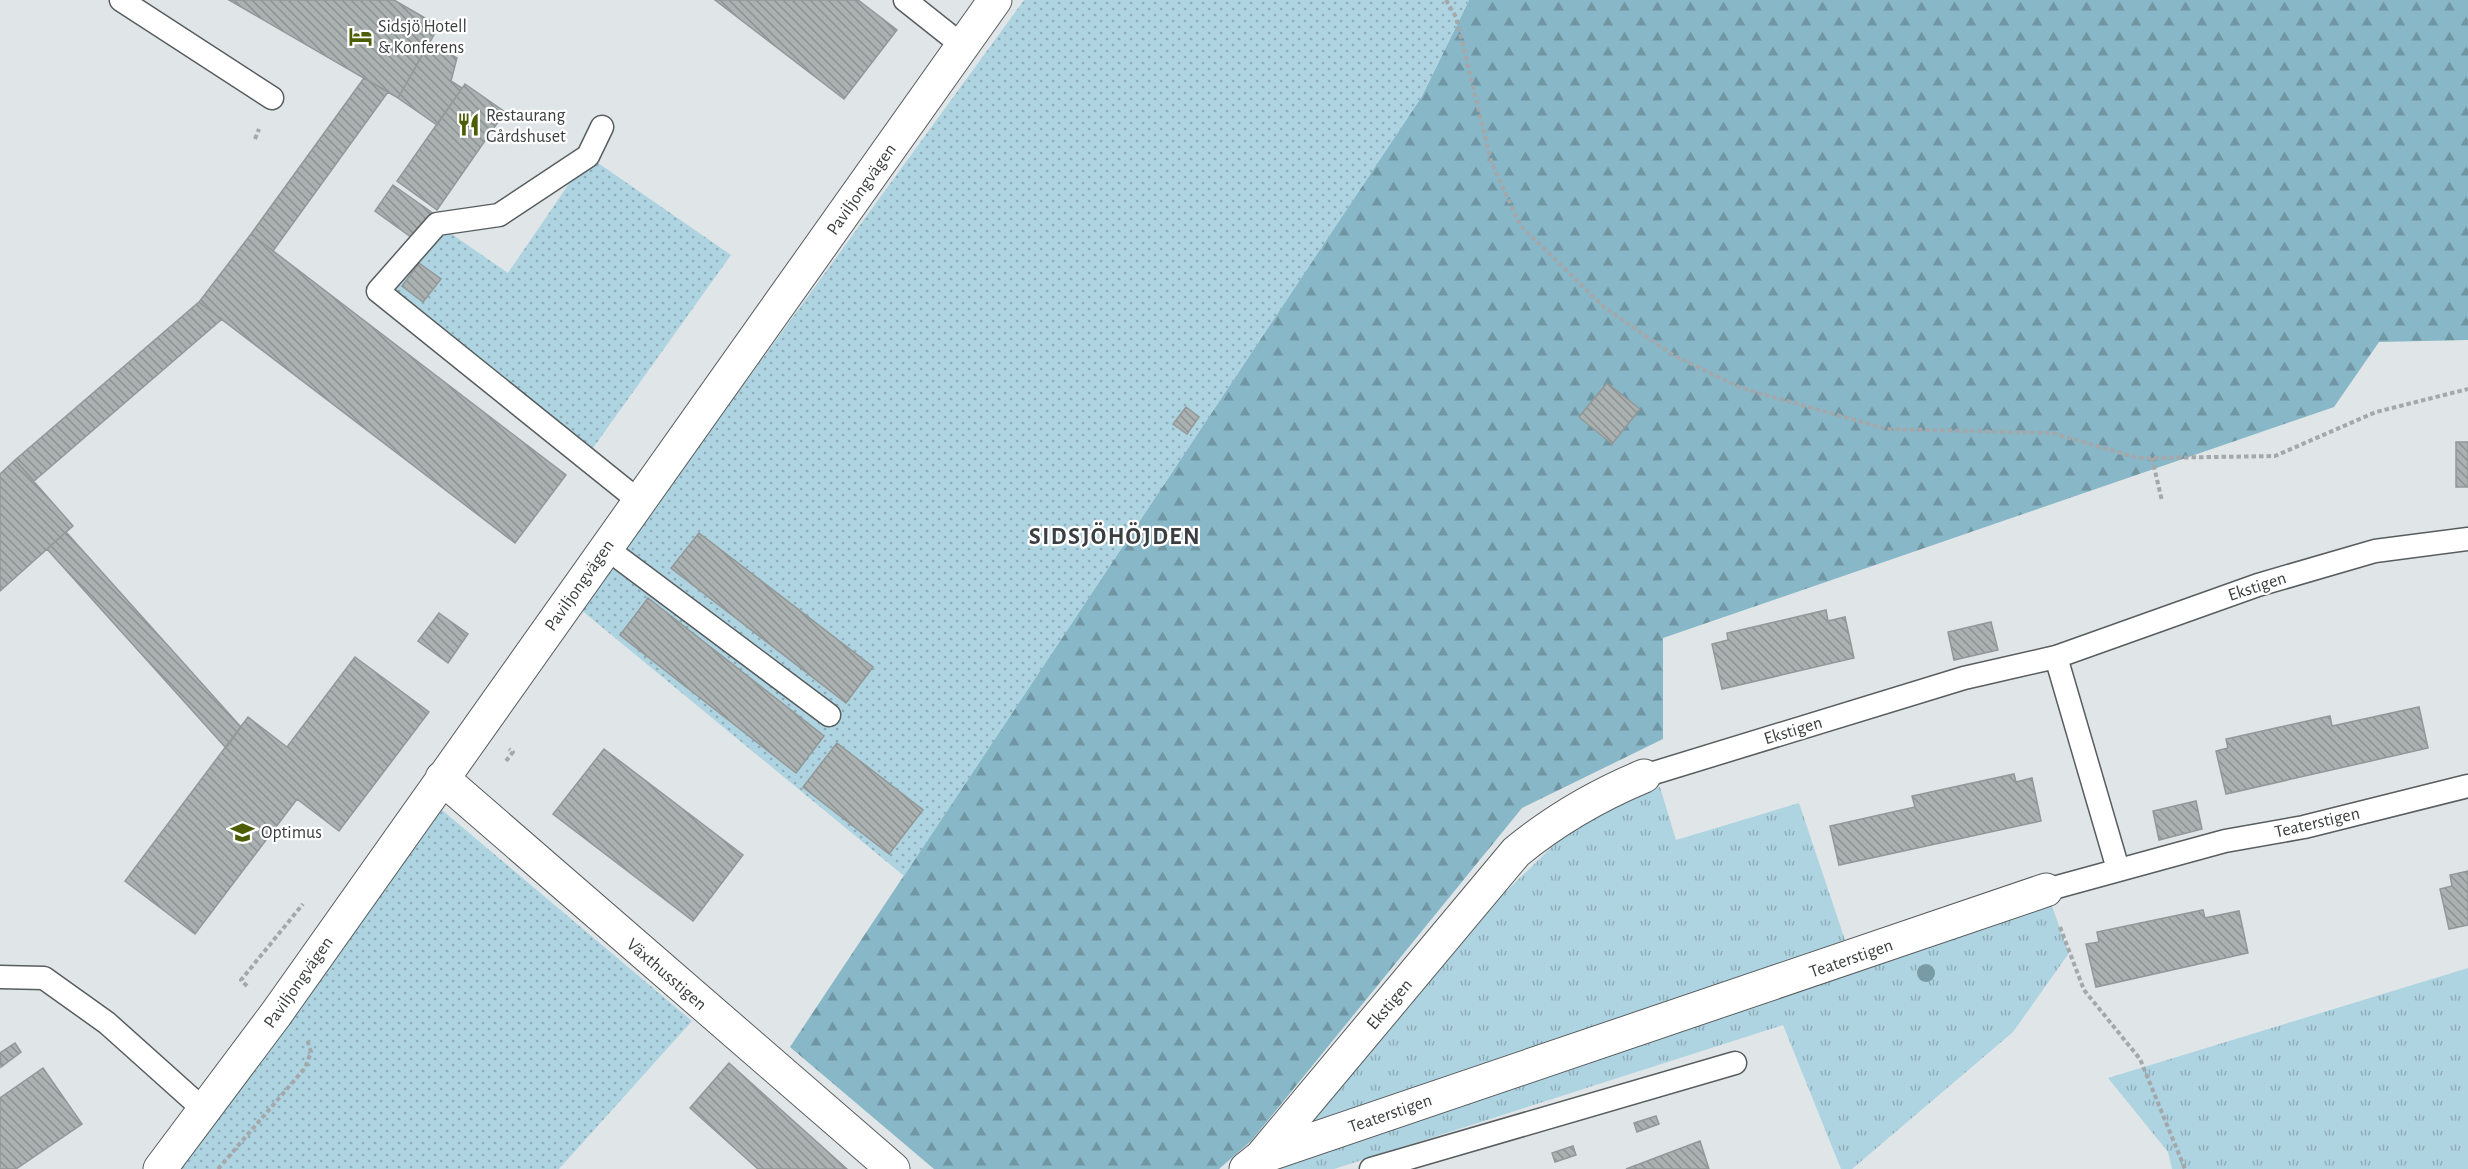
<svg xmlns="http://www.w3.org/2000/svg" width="2468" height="1169" viewBox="0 0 2468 1169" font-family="'Alegreya Sans',sans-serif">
<defs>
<pattern id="grass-tufts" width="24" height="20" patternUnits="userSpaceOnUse" patternTransform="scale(1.5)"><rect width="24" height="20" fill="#aed4e1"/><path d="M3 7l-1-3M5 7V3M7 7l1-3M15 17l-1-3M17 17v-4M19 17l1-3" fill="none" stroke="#8fadb8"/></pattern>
<pattern id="forest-firs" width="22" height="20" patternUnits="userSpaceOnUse" patternTransform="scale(1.5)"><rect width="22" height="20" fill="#88b7c7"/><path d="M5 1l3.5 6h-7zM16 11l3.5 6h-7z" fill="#7096a3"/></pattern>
<pattern id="park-dots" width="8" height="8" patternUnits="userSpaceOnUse" patternTransform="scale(1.5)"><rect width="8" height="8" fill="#aed4e1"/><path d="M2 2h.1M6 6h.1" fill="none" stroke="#8fadb8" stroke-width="1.8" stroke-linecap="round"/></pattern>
<pattern id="building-back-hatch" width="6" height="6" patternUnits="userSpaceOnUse" patternTransform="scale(1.5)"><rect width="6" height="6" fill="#abb1b1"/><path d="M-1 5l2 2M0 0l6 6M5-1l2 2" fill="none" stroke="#8c9191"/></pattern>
</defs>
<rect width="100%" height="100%" fill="#e0e5e8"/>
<path fill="url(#grass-tufts)" d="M1660 787 1676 840 1799 803 1845 940 1304 1131 1496 901 1556 843 1617 803Z
M2046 890 2069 953 2013 1032 1852 1169H1841L1783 1025 1334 1169H1270Z
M2468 968V1169H2172L2168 1152 2108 1078Z"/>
<path fill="url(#forest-firs)" d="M1469 0H2468V340L2379 342 2334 407 1663 638V739L1522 808 1251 1141 1219 1169H934L790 1047 1422 96Z"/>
<path fill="url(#park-dots)" d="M1024 0H1469L1422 96 904 876 580 609Z
M588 156 731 255 593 448 378 291 437 224 508 273Z
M442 810 692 1021 559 1169H181Z"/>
<path fill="url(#building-back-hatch)" stroke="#929898" stroke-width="1.5" d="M229 0H394L439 26 398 98Z
M715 0H858L897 30 844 99Z
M429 43 457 58 451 81 462 88 437 125 398 98Z
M364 78 388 92 273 251 251 234Z
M465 84 505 112 437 210 397 181Z
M393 185 434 214 415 240 375 211Z
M251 234 566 475 515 543 199 302Z
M419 263 441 279 423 302 402 286Z
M199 302 222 319 34 481 15 460Z
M1607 383 1640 409 1612 444 1579 417Z
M1186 407 1199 417 1187 434 1173 424Z
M2456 442H2468V487H2456Z
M15 460 73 526 0 591V474Z
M66 532 241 727 226 748 47 549Z
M699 533 873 667 846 703 671 568Z
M648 598 824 736 796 773 620 635Z
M1826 610 1828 621 1845 617 1854 658 1722 689 1712 644 1728 640 1727 633Z
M439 613 468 634 448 663 418 641Z
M1991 622 1998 650 1954 660 1948 632Z
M355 657 429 712 339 831 297 799 195 934 125 881 248 717 287 747Z
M2419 707 2428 748 2226 794 2216 751 2228 748 2226 739 2330 716 2332 726Z
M837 743 923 810 889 854 803 787Z
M604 749 743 855 693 921 553 814Z
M2014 774 2016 782 2032 778 2041 821 1839 865 1830 826 1915 807 1912 796Z
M2196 801 2202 829 2159 840 2153 811Z
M2468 871V925L2449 929 2440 889 2452 886 2450 875Z
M2203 910 2205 918 2239 911 2248 953 2096 987 2086 944 2099 942 2097 932Z
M15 1043 21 1052 1 1067 0 1053Z
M729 1063 847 1169H758L690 1108Z
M43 1068 82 1124 16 1169H0V1098Z
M1656 1116 1659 1124 1637 1132 1634 1123Z
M1700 1141 1709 1169H1626Z
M1573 1146 1576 1155 1555 1162 1552 1153Z"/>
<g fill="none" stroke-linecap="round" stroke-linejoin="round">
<defs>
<path id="lane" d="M121 0 272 98
M905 0 963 46
M602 127 588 156 499 215 437 224 378 291 639 501
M606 548 829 715
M2056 657 2118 869
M1644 776 1964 678 2056 657 2258 585 2375 551 2468 539
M2046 890 2225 841 2304 827 2468 786
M0 977 44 978 107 1023 203 1109
M1371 1169 1735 1063"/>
<path id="street" d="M442 778 893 1169
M1261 1157 1516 852C1556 819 1596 796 1644 776
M160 1169 276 1014 995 0
M1246 1169 1261 1157 2046 890"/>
</defs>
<use href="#lane" stroke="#585d5f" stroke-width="25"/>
<use href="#street" stroke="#585d5f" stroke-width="35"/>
<path stroke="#a4a8ab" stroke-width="4" stroke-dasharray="4.5 3" stroke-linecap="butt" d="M1446 0 1456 17 1491 161 1520 225 1604 307 1673 355 1741 388 1887 429 2052 433 2138 458H2152L2275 456 2376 412 2468 389
M255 139 259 129
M2152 458 2162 501
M506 761 513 752 509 749
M2060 927 2084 990 2140 1059 2185 1169
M247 986 241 980 303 904
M218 1169 305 1068 311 1052 307 1039"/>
<use href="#lane" stroke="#fff" stroke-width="22"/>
<use href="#street" stroke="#fff" stroke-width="33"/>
</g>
<circle fill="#789ba6" cx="1926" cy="973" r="9"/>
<defs>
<symbol id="hotel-bare" viewBox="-9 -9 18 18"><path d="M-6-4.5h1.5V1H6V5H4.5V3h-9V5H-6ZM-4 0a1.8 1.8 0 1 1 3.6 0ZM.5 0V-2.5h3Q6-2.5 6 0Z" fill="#4c5e03" stroke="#fff" stroke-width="2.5" paint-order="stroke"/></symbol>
<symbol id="restaurant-bare" viewBox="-9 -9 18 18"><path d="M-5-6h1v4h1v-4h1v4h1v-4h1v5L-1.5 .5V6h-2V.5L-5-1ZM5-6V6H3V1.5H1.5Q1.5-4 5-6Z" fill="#4c5e03" stroke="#fff" stroke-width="2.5" paint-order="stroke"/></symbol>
<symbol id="school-bare" viewBox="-9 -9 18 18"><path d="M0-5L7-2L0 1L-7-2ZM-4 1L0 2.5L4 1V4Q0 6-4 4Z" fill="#4c5e03" stroke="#fff" stroke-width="2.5" paint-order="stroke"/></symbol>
</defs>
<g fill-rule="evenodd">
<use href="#hotel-bare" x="344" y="20" width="33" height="33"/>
<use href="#restaurant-bare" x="452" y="108" width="33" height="33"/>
<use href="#school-bare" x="226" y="816" width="33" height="33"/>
</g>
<g text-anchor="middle" stroke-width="4.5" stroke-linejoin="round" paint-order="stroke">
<g font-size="18" fill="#3b3d3e" stroke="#fff" text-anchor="start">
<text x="378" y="32">Sidsjö Hotell<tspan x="378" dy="21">&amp; Konferens</tspan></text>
<text x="486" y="121">Restaurang<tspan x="486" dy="21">Gårdshuset</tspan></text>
<text x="261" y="838">Optimus</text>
</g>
<g font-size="18" fill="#3b3d3e" stroke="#fff">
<text transform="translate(861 189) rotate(-55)" y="6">Paviljongvägen</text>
<text transform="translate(579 585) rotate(-55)" y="6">Paviljongvägen</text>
<text transform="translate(2257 586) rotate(-18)" y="6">Ekstigen</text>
<text transform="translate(1793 730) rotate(-17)" y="6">Ekstigen</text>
<text transform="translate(2317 822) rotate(-13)" y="6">Teaterstigen</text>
<text transform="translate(1851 958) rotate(-19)" y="6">Teaterstigen</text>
<text transform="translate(667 974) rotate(41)" y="6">Växthusstigen</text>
<text transform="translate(298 982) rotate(-55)" y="6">Paviljongvägen</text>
<text transform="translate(1389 1004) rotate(-50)" y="6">Ekstigen</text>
<text transform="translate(1390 1113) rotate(-19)" y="6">Teaterstigen</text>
</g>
<g font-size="24" font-weight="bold" letter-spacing="1.5" fill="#3a3e40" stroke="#fff">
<text x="1115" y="544">SIDSJÖHÖJDEN</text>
</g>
</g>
</svg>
